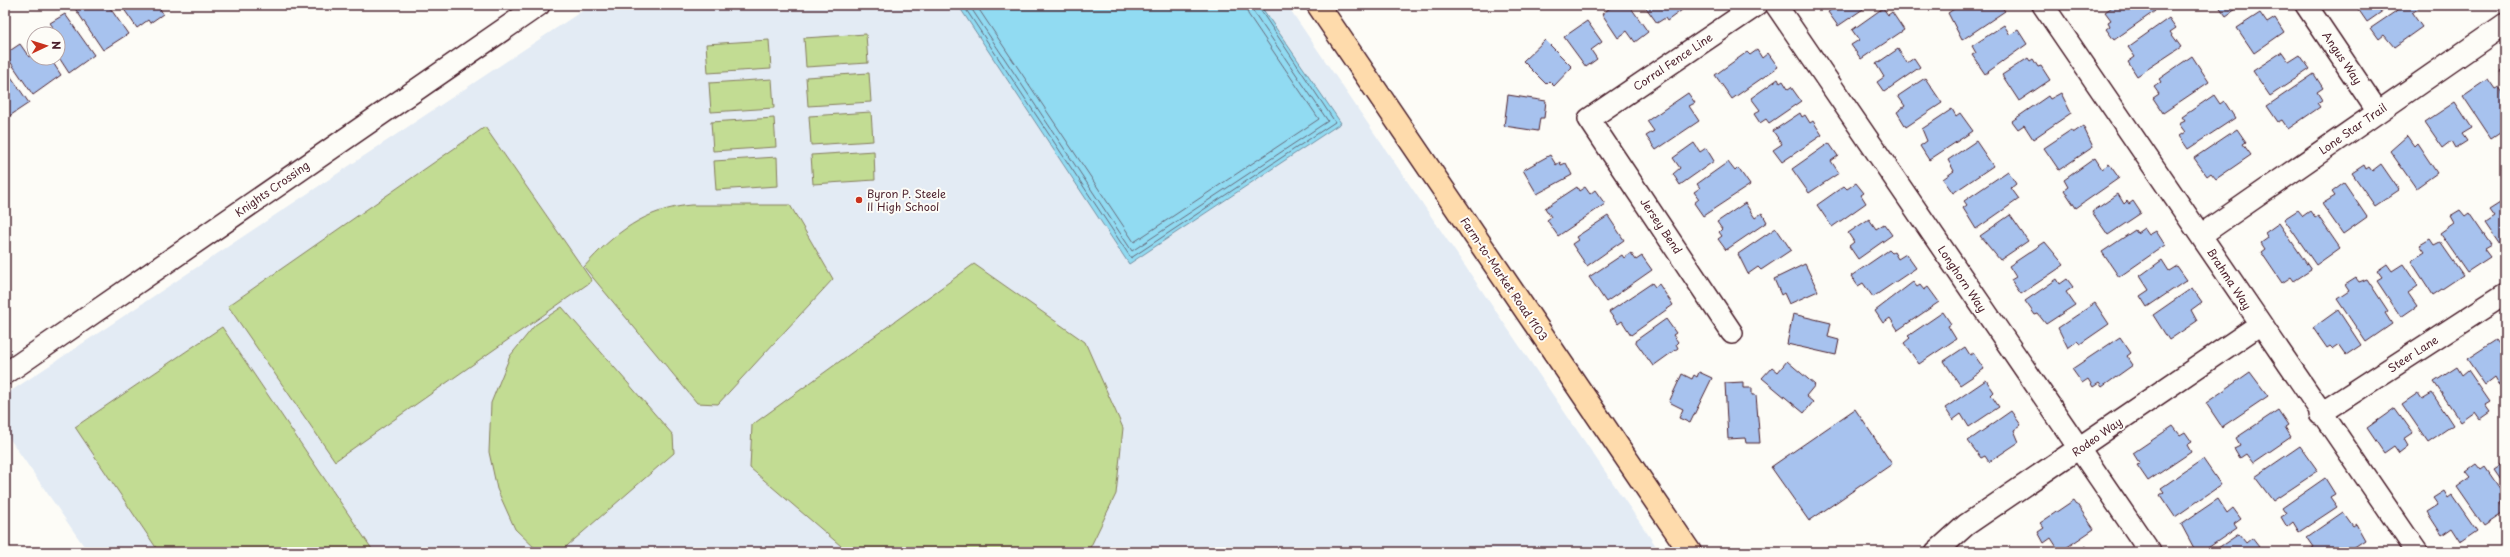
<svg xmlns="http://www.w3.org/2000/svg" width="2510" height="557" viewBox="0 0 2510 557" font-family="'Playpen Sans',sans-serif">
<rect width="100%" height="100%" fill="#fdfcf7"/>
<filter id="ink" filterUnits="userSpaceOnUse"><feTurbulence type="fractalNoise" baseFrequency=".025" numOctaves="2"/><feDisplacementMap in="SourceGraphic" scale="8" xChannelSelector="R" yChannelSelector="G"/><feConvolveMatrix kernelMatrix="1 2 1 2 8 2 1 2 1" color-interpolation-filters="sRGB"/></filter>
<g filter="url(#ink)">
<path fill="#e3ebf4" d="M591 5H1287L1660 552H88L5 432V395Z"/>
<path fill="#c2dc93" stroke="#867e5f" d="M866 34 868 63 806 67 804 38Z
M769 40 771 69 708 73 706 44Z
M869 73 871 102 808 106 806 77Z
M772 79 774 108 711 112 709 83Z
M871 112 873 141 811 145 809 116Z
M774 118 776 147 713 151 711 122Z
M485 127 592 281 335 461 228 306Z
M874 151 875 180 813 184 811 155Z
M777 157 778 186 716 190 714 161Z
M691 205H790L833 279 718 404 697 403 584 267C614 233 645 209 691 205Z
M974 264 1085 342 1123 428 1116 494 1088 552H848L750 468 752 425Z
M562 307 673 435 674 453 560 552H539L515 529 497 489 489 452 491 403 510 356 535 325Z
M222 327 374 552H159L75 427Z"/>
<path fill="#91dbf2" stroke="#7590a2" d="M958 5H1260L1341 123 1129 264Z"/>
<g fill="none" stroke-linecap="round" stroke-linejoin="round">
<path stroke="#666a7b" stroke-width="1" d="M963 5 1131 258 1335 122 1257 5
M969 5 1132 251 1328 121 1253 11 1252 5
M976 5 1134 242 1319 119 1248 14 1246 5"/>
</g>
<path fill="#a7c2ee" stroke="#4a1f2b" d="M77 5H108L128 34 103 50 74 7Z
M121 5H158L163 14 150 23 148 20 137 28Z
M1614 5H1629L1648 32 1635 42 1627 31 1618 38 1602 14Z
M1644 5H1679L1682 10 1667 21 1665 18 1657 23Z
M1832 5H1869L1838 26 1828 12 1834 8Z
M1960 5H2000L2005 11 1962 40 1948 13Z
M2115 5H2141L2143 7 2151 5 2155 11 2114 40 2106 29 2110 26 2108 22 2111 20 2105 12Z
M2218 5H2242L2226 16Z
M2357 5H2390V6L2367 22 2356 6Z
M2405 5H2417L2419 8 2412 13 2422 27 2394 47 2384 35 2379 39 2371 28Z
M1883 8 1888 15 1892 12 1904 30 1861 59 1851 45 1859 40 1852 30Z
M2260 13 2267 23 2275 18 2284 32 2254 53 2237 28Z
M65 14 94 55 69 73 58 56V34H43L53 27 50 23Z
M2169 18 2176 28 2170 32 2181 47 2137 76 2128 62 2135 57 2128 47Z
M1587 21 1602 42 1591 50 1597 59 1586 67 1564 37Z
M2004 25 2010 35 2018 30 2027 44 1985 74 1972 55 1976 53 1972 46Z
M1545 40 1572 67 1554 86 1549 81 1546 84 1523 61Z
M20 44 29 57 34 53V58H50L61 75 33 95 5 54Z
M1898 49 1907 63 1914 58 1920 67 1884 92 1877 82 1884 77 1876 64Z
M1757 50 1762 58 1768 53 1778 67 1732 99 1715 75 1747 52 1750 55Z
M2282 52 2289 62 2300 55 2310 69 2270 96 2253 71Z
M2192 56 2209 82 2163 113 2153 98 2159 94 2154 87 2161 82 2159 79Z
M2028 58 2030 61 2033 59 2038 67 2041 66 2050 80 2019 101 2002 75Z
M5 68 29 103 5 119Z
M2505 68V79L2500 71Z
M2314 74 2323 88 2317 92 2322 100 2317 103 2320 107 2288 129 2282 120 2278 122 2267 106Z
M1925 78 1942 103 1906 127 1897 112 1905 106 1898 96Z
M1778 79 1780 83 1783 81 1788 89 1791 87 1801 101 1769 123 1766 119 1760 123 1754 114 1760 110 1751 98Z
M2488 79 2495 89 2499 87 2505 96V133L2503 130 2491 138 2463 96Z
M1688 93 1695 103 1689 106 1699 121 1656 150 1646 136 1654 131 1647 121Z
M2061 93 2071 113 2033 139 2024 125 2018 129 2012 121 2048 96 2050 99Z
M1508 95 1546 101 1544 118H1540L1538 131 1504 126Z
M2214 95 2220 104 2224 101 2235 118 2188 149 2179 136 2185 132 2179 124 2185 121 2182 117Z
M2455 102 2472 128 2462 134 2467 141 2456 148 2452 141 2443 148 2425 122Z
M1952 109 1956 116 1960 113 1973 131 1929 160 1920 146 1927 141 1922 129Z
M1800 113 1802 117 1805 115 1810 123 1813 121 1822 135 1782 162 1773 150 1782 144 1773 131Z
M2083 126 2093 147 2059 170 2044 148 2071 130 2073 133Z
M2237 129 2246 142 2243 144 2251 155 2216 179 2211 173 2207 176 2194 158Z
M2407 136 2414 146 2417 143 2437 173 2416 188 2390 151Z
M1976 141 1993 166 1953 193 1943 179 1954 171 1948 160Z
M1694 143 1700 152 1706 148 1714 161 1680 185 1673 174 1680 168 1673 158Z
M1829 143 1838 156 1831 161 1839 173 1809 193 1792 169Z
M1550 155 1556 165 1560 162 1561 165 1566 163 1572 175 1537 194 1523 170Z
M2095 158 2102 169 2109 164 2119 178 2076 208 2064 190 2068 187 2064 180Z
M1728 162 1735 171 1738 168 1750 185 1703 216 1694 203 1699 199 1694 192 1700 188 1697 184Z
M2381 164 2399 190 2375 206 2352 173 2364 165 2366 169 2369 167 2372 171Z
M2008 171 2016 184 2011 188 2019 199 1976 229 1963 208 1967 205 1964 201Z
M1856 183 1864 193 1861 195 1866 203 1832 227 1817 205 1844 186 1847 189Z
M2344 183 2367 217 2343 234 2322 204 2335 196 2332 192Z
M1577 187 1579 191 1585 187 1590 194 1595 190 1605 204 1558 236 1547 220 1551 217 1545 208Z
M2118 194 2124 204 2127 201 2129 204 2133 201 2141 213 2108 235 2092 212Z
M1745 203 1755 218 1762 213 1767 222 1726 250 1718 239 1722 236 1719 232 1722 229 1717 222Z
M2500 203 2505 209V246L2502 248 2485 223 2494 217 2489 210Z
M2298 210 2303 216 2310 211 2315 218 2318 216 2340 248 2316 265 2284 219Z
M2460 210 2465 216 2469 213 2491 245 2484 249 2490 257 2467 272 2440 233 2454 223 2450 216Z
M2010 215 2028 241 2000 260 1980 236Z
M1608 216 1624 240 1587 266 1572 244 1578 240 1576 237Z
M1869 219 1876 229 1884 224 1892 235 1858 259 1849 246 1854 242 1848 233Z
M2279 223 2311 270 2294 281 2291 277 2282 283 2261 252 2265 249 2261 243 2268 238 2265 233Z
M1776 228 1791 250 1761 270 1758 267 1748 274 1738 254Z
M2144 228 2149 235 2156 231 2165 245 2119 277 2102 252 2135 230 2137 233Z
M2430 239 2434 245 2440 242 2463 275 2433 295 2411 261 2425 252 2420 245Z
M2045 242 2064 265 2021 294 2011 280 2016 277 2009 266Z
M1889 250 1892 253 1894 252 1898 259 1906 254 1916 268 1873 297 1863 283 1858 286 1851 276Z
M1631 253 1636 260 1642 256 1652 270 1606 302 1589 277 1622 255 1624 258Z
M2162 260 2169 271 2177 266 2187 280 2147 307 2140 296 2149 290 2140 276Z
M1805 264 1818 291 1789 304 1784 293 1781 295 1774 279Z
M2387 264 2392 271 2403 264 2418 286 2408 293 2417 306 2401 317 2377 281 2382 278 2377 271Z
M2356 278 2359 282 2367 279 2388 311 2385 313 2392 324 2366 342 2337 299 2349 291 2345 285Z
M2057 279 2060 284 2067 279 2073 287 2066 292 2075 305 2046 324 2038 314 2035 315 2025 301Z
M1913 282 1917 287 1920 285 1924 290 1928 287 1939 302 1898 330 1890 318 1883 323 1875 311Z
M1652 283 1655 287 1659 284 1673 305 1631 335 1622 321 1618 324 1609 312Z
M2192 288 2202 302 2191 310 2197 321 2169 340 2153 315Z
M2095 303 2109 324 2080 344 2077 341 2068 348 2058 328Z
M2338 310 2361 345 2346 355 2339 345 2333 349 2330 346 2327 348 2313 328Z
M1943 312 1951 324 1948 326 1956 339 1919 364 1904 343 1910 338 1908 336Z
M1793 314 1831 323 1828 337 1839 340 1836 355 1787 344Z
M1666 319 1676 333 1673 335 1678 342 1676 344 1678 348 1653 366 1635 341Z
M2120 337 2131 353 2127 356 2133 365 2102 387 2099 383 2093 387 2088 379 2082 383 2072 369Z
M2496 340 2505 352V381L2498 385 2494 378 2485 385 2467 359Z
M1965 347 1970 355 1973 353 1984 369 1960 385 1944 361Z
M1787 361 1815 385 1806 396 1813 402 1804 413 1762 378 1772 367 1778 372Z
M2457 367 2462 375 2468 370 2490 402 2485 405 2490 412 2480 419 2475 412 2461 422 2434 382Z
M1699 372 1712 378 1690 423 1679 418 1683 409 1669 402 1682 374 1692 379 1694 375 1697 377Z
M2250 372 2268 396 2222 427 2206 403Z
M1986 380 1994 392 1991 395 1999 407 1969 427 1961 414 1953 420 1945 408Z
M1743 382V388H1752V395H1756L1760 443H1746L1745 438 1728 439 1725 383Z
M2418 393 2422 399 2432 393 2453 425 2428 442 2402 404Z
M2395 408 2413 433 2404 439 2408 446 2399 453 2394 446 2384 453 2367 428Z
M1855 409 1892 464 1809 521 1771 467Z
M2278 410 2288 425 2285 427 2291 437 2253 463 2246 454 2240 458 2234 448 2240 445 2236 438Z
M2011 411 2021 425 2014 430 2019 442 1989 462 1985 456 1981 458 1968 441Z
M2173 426 2180 435 2185 432 2192 442 2187 445 2191 452 2148 481 2137 465 2140 464 2133 453Z
M2300 446 2318 471 2273 501 2255 477Z
M2203 459 2221 485 2175 517 2160 495 2164 492 2161 488Z
M2505 463V486L2494 470Z
M2476 464 2481 470 2485 467 2505 496V500L2500 503 2505 512 2484 526 2457 487 2471 477 2466 471Z
M2325 478 2335 494 2330 497 2337 507 2299 532 2293 522 2287 527 2281 517 2286 514 2282 508Z
M2444 491 2448 498 2452 495 2477 531 2461 542 2452 528 2442 535 2427 512 2438 505 2433 498Z
M2218 499 2227 513 2233 508 2241 519 2234 524 2237 528 2202 552H2196L2181 524Z
M2074 500 2094 529 2060 552 2051 538 2044 543 2038 532 2044 528 2040 523Z
M2343 512 2353 526 2356 524 2365 540 2347 552H2311L2309 550 2314 547 2307 537Z
M2239 534 2246 543 2252 538 2259 547 2254 550 2255 552H2212Z
M2086 546 2090 552H2077Z
M2106 547 2109 552H2098Z"/>
<g fill="none" stroke-linecap="round" stroke-linejoin="round">
<defs>
<path id="minor" d="M1776 5 2150 552
M2043 5 2417 552
M2306 5 2378 112
M2201 235 2505 24
M1732 333 1589 119 1757 5
M5 374 539 5
M2320 414 2505 294
M1936 552 1966 525 2259 325"/>
<path id="major" d="M1318 5 1690 552"/>
</defs>
<use href="#minor" stroke="#4a1f2b" stroke-width="24"/>
<use href="#major" stroke="#4a1f2b" stroke-width="25"/>
<use href="#minor" stroke="#fdfcf7" stroke-width="21"/>
<use href="#major" stroke="#fedbac" stroke-width="22"/>
</g>
</g>
<circle fill="#c8321e" stroke="#fdfcf7" stroke-width="1.5" cx="859" cy="200" r="4"/>
<g text-anchor="middle" stroke-width="4" stroke-linejoin="round" paint-order="stroke">
<g font-size="11" fill="#4a1f2b" stroke="#fdfcf7">
<text transform="translate(2342 58) rotate(56)" y="4">Angus Way</text>
<text transform="translate(1673 62) rotate(-34)" y="4">Corral Fence Line</text>
<text transform="translate(2353 129) rotate(-35)" y="4">Lone Star Trail</text>
<text transform="translate(272 189) rotate(-35)" y="4">Knights Crossing</text>
<text transform="translate(1661 226) rotate(56)" y="4">Jersey Bend</text>
<text transform="translate(1504 279) rotate(56)" y="4">Farm-to-Market Road 1103</text>
<text transform="translate(1962 279) rotate(56)" y="4">Longhorn Way</text>
<text transform="translate(2229 279) rotate(57)" y="4">Brahma Way</text>
<text transform="translate(2413 354) rotate(-33)" y="4">Steer Lane</text>
<text transform="translate(2097 437) rotate(-35)" y="4">Rodeo Way</text>
</g>
<g font-size="11" fill="#4a1f2b" stroke="#fdfcf7" text-anchor="start">
<text x="867" y="198">Byron P. Steele<tspan x="867" dy="13">II High School</tspan></text>
</g>
</g>
<rect width="2510" height="557" fill="none" stroke="#fdfcf7" stroke-width="20"/>
<rect x="10" y="10" width="2490" height="537" fill="none" stroke="#4a1f2b" stroke-width="1.5" filter="url(#ink)"/>
<g transform="translate(46 46) rotate(86)"><circle r="19" fill="#fdfcf7" stroke="#b5a4a5"/>
<path d="M0-3L7 15L0 10L-7 15Z" fill="#c8321e"/>
<text y="-6" font-size="11" font-weight="bold" text-anchor="middle" fill="#4a1f2b">N</text>
</g>
</svg>
